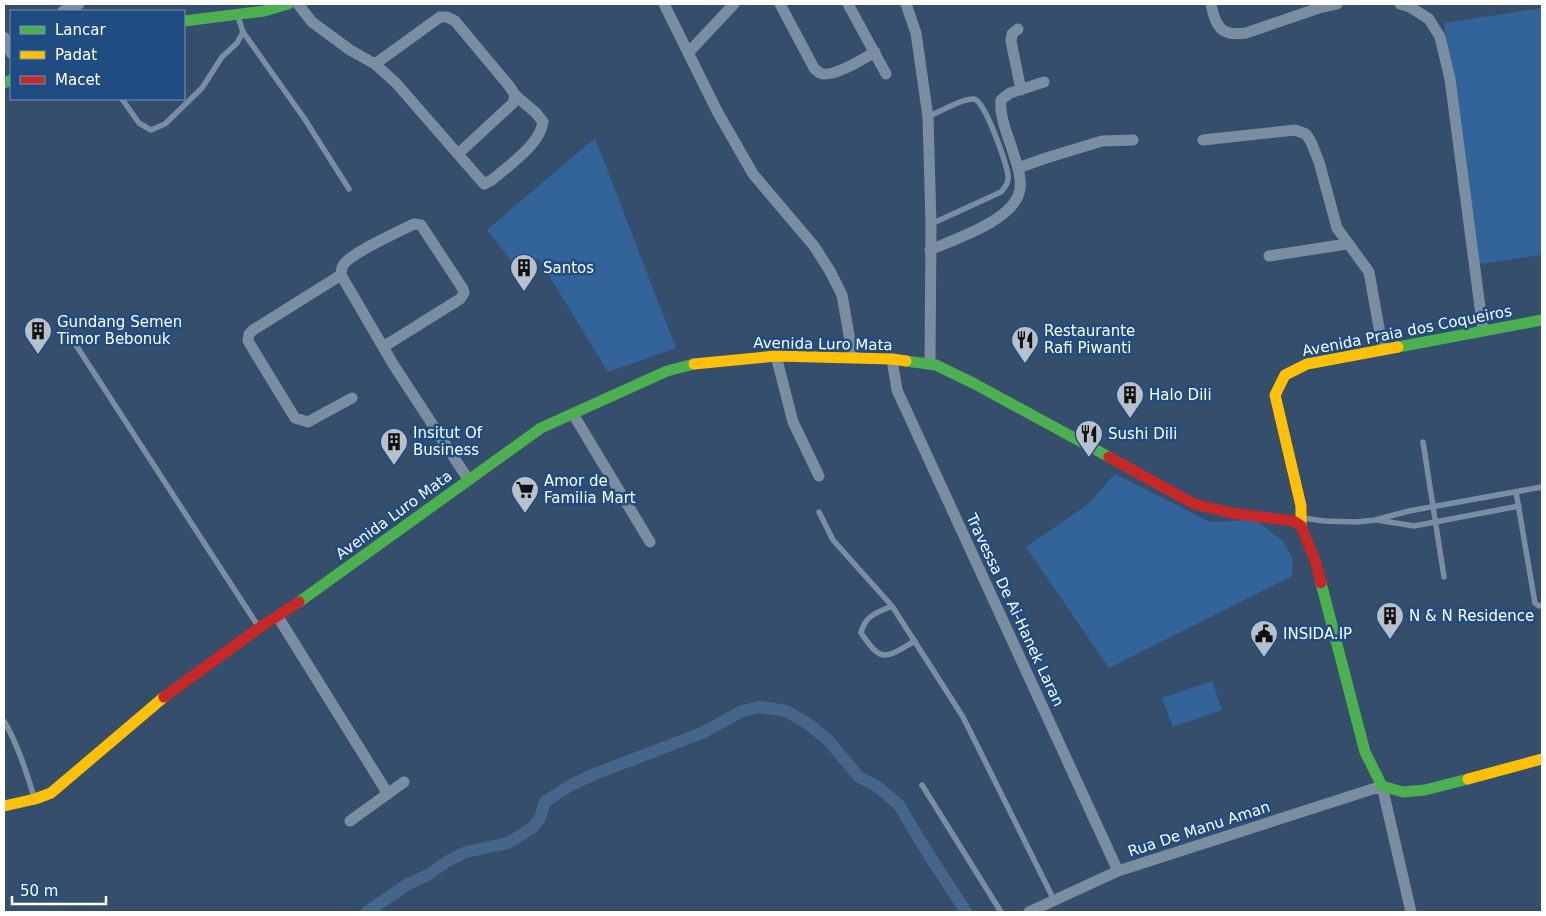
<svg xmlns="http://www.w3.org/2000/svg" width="1546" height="916" viewBox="0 0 1546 916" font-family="'DejaVu Sans',sans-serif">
<rect width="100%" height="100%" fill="#354e6b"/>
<path fill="#326499" d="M1542 8V255L1478 264 1444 23Z
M595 138 676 348 608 372 539 259 518 269 487 230Z
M1115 474 1210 522 1256 520 1283 541 1293 559 1292 576 1109 668 1026 547 1087 505Z
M1212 681 1222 710 1173 727 1162 698Z"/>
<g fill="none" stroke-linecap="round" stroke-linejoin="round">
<path stroke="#45668b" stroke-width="12" d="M367 912 408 884 428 875 446 862 466 852 508 843 532 828 540 818 545 802 569 786 592 775 702 733 742 711 760 707 786 711 807 723 828 740 859 777 878 787 899 805 924 847 966 912"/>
<path stroke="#7b8da1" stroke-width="5.5" d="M238 17 243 32 304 118 349 189
M122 99 139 123 151 130 165 124 202 88 222 57 237 43 243 32
M928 117C939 112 963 98 974 99 985 100 1006 163 1008 175 1009 182 1006 186 1001 192L931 224
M63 325 258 626
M1423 442 1444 577
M1516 492 1535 603 1539 606 1542 605
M819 512 833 540 892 606 963 717 1054 900
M1303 518 1324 521 1356 522 1375 520 1409 511 1542 487
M1377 520 1414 526 1519 506
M892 606C877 613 865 615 861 633 882 664 885 658 915 641
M4 721C18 745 26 771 34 797
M922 785 1001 912"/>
<path stroke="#7b8da1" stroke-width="11" d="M298 4 312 22 350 50 375 64 396 83 484 184 492 180C509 165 540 145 543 122L536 113 515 95
M664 4 717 111 753 174 814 246 830 271 842 295 853 358
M780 4 814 68C816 70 818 72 820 73 832 79 864 58 875 52
M848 4 886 74
M906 4 916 33 928 117 931 224 930 364
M1211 4C1215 26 1221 37 1246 33L1319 8 1337 4
M1400 4 1410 7 1429 19 1440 37 1450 79 1483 330
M63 11 79 4
M1018 29 1012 34 1011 41 1021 90
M4 37 11 53
M688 53 734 4
M375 64 440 17H447L455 21 510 87 515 95 513 103 458 154
M1203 140 1295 130 1306 134 1311 142 1319 162 1337 228 1369 272 1383 350
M1018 168 1046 158 1102 141 1133 140
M930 250C955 239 1011 221 1019 193 1023 181 1017 164 1013 152 1008 135 999 117 1001 100L1010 93 1044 82
M1269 256 1347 244
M341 275 253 330 249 334 248 341 295 418 308 422 352 398
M383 347 460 299 464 293 463 289 421 225 414 224C398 232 353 252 344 264 341 268 341 271 341 275L393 364 468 479
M776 356 793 422 819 476
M892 359 897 390 1118 871
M573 414 650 542
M278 617 388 794
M350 821 404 782
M1029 912 1118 871 1382 786 1411 912"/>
<path stroke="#4caf50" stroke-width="11" d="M184 21 264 11 288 4
M4 83 11 80
M1398 347 1542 320
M906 361 936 365 975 384 1109 457
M1321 583 1365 752 1382 786 1403 792 1425 790 1468 779
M299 602 541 428 667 371 694 364"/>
<path stroke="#ffc107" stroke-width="11" d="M694 364 776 356 892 359 906 361
M1301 526V506L1275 395 1285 375 1307 364 1398 347
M1468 779 1542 759
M4 806 35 799 51 793 164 697"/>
<path stroke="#c62828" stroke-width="11" d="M1109 457 1194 504 1232 513 1293 521 1301 526 1316 563 1321 583
M164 697 259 628 299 602"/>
</g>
<defs>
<symbol id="building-pin" viewBox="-11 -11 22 30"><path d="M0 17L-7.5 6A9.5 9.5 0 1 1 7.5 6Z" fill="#b8c1cb" stroke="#1f4d81"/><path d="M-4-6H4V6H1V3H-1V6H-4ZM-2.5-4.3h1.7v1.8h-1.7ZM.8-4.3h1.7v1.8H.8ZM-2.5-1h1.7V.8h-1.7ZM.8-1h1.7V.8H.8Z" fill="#111"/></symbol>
<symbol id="restaurant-pin" viewBox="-11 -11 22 30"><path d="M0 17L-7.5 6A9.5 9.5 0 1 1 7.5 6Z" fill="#b8c1cb" stroke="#1f4d81"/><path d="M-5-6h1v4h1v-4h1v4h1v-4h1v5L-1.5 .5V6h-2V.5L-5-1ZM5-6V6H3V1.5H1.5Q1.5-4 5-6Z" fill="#111"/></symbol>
<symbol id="supermarket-pin" viewBox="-11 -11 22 30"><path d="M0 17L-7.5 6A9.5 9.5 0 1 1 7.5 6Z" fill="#b8c1cb" stroke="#1f4d81"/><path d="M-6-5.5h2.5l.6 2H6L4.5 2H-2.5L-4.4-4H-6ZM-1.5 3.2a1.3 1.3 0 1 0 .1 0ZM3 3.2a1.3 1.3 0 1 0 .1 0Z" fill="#111"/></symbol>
<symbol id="civic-pin" viewBox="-11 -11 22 30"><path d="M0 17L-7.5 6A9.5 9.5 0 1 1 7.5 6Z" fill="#b8c1cb" stroke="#1f4d81"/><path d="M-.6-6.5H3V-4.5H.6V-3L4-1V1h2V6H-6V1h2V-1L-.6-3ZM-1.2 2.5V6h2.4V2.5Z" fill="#111"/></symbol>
</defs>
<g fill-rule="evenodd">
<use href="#building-pin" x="508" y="252" width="32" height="43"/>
<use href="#building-pin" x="22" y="315" width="32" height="43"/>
<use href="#restaurant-pin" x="1009" y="324" width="32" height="43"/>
<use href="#building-pin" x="1114" y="379" width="32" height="43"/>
<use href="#restaurant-pin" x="1073" y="418" width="32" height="43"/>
<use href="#building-pin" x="378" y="426" width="32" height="43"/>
<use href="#supermarket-pin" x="509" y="474" width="32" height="43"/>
<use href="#building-pin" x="1374" y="600" width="32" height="43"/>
<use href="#civic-pin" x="1248" y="618" width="32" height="43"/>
</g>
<g text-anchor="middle" stroke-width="5" stroke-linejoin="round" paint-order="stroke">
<g font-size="15" fill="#fff" stroke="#1f4d81" text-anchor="start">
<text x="543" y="273">Santos</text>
<text x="57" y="327">Gundang Semen<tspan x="57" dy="17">Timor Bebonuk</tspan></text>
<text x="1044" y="336">Restaurante<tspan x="1044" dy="17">Rafi Piwanti</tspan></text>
<text x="1149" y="400">Halo Dili</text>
<text x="413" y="438">Insitut Of<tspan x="413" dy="17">Business</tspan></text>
<text x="1108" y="439">Sushi Dili</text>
<text x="544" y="486">Amor de<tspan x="544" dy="17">Familia Mart</tspan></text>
<text x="1409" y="621">N &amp; N Residence</text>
<text x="1283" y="639">INSIDA.IP</text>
</g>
<g font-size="15" fill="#fff" stroke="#1f4d81">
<text transform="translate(1407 331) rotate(-11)" y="5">Avenida Praia dos Coqueiros</text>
<text transform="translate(823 344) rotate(1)" y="5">Avenida Luro Mata</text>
<text transform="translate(394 515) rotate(-36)" y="5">Avenida Luro Mata</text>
<text transform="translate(1015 610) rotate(65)" y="5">Travessa De Ai-Hanek Laran</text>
<text transform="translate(1199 829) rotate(-18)" y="5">Rua De Manu Aman</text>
</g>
</g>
<rect width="1546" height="916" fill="none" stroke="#ffffff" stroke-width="10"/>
<rect x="10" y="10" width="175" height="90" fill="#1f4d81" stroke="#7994b3"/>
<rect x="20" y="26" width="25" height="8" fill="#4caf50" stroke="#7994b3"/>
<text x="55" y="35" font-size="15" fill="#ffffff">Lancar</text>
<rect x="20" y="51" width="25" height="8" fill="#ffc107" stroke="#7994b3"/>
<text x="55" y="60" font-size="15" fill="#ffffff">Padat</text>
<rect x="20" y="76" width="25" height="8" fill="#c62828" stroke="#7994b3"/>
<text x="55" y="85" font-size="15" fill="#ffffff">Macet</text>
<path d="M12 896v8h94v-8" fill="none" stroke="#ffffff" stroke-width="2.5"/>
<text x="20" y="896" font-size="15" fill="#ffffff" stroke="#1f4d81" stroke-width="4" paint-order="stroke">50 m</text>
</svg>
